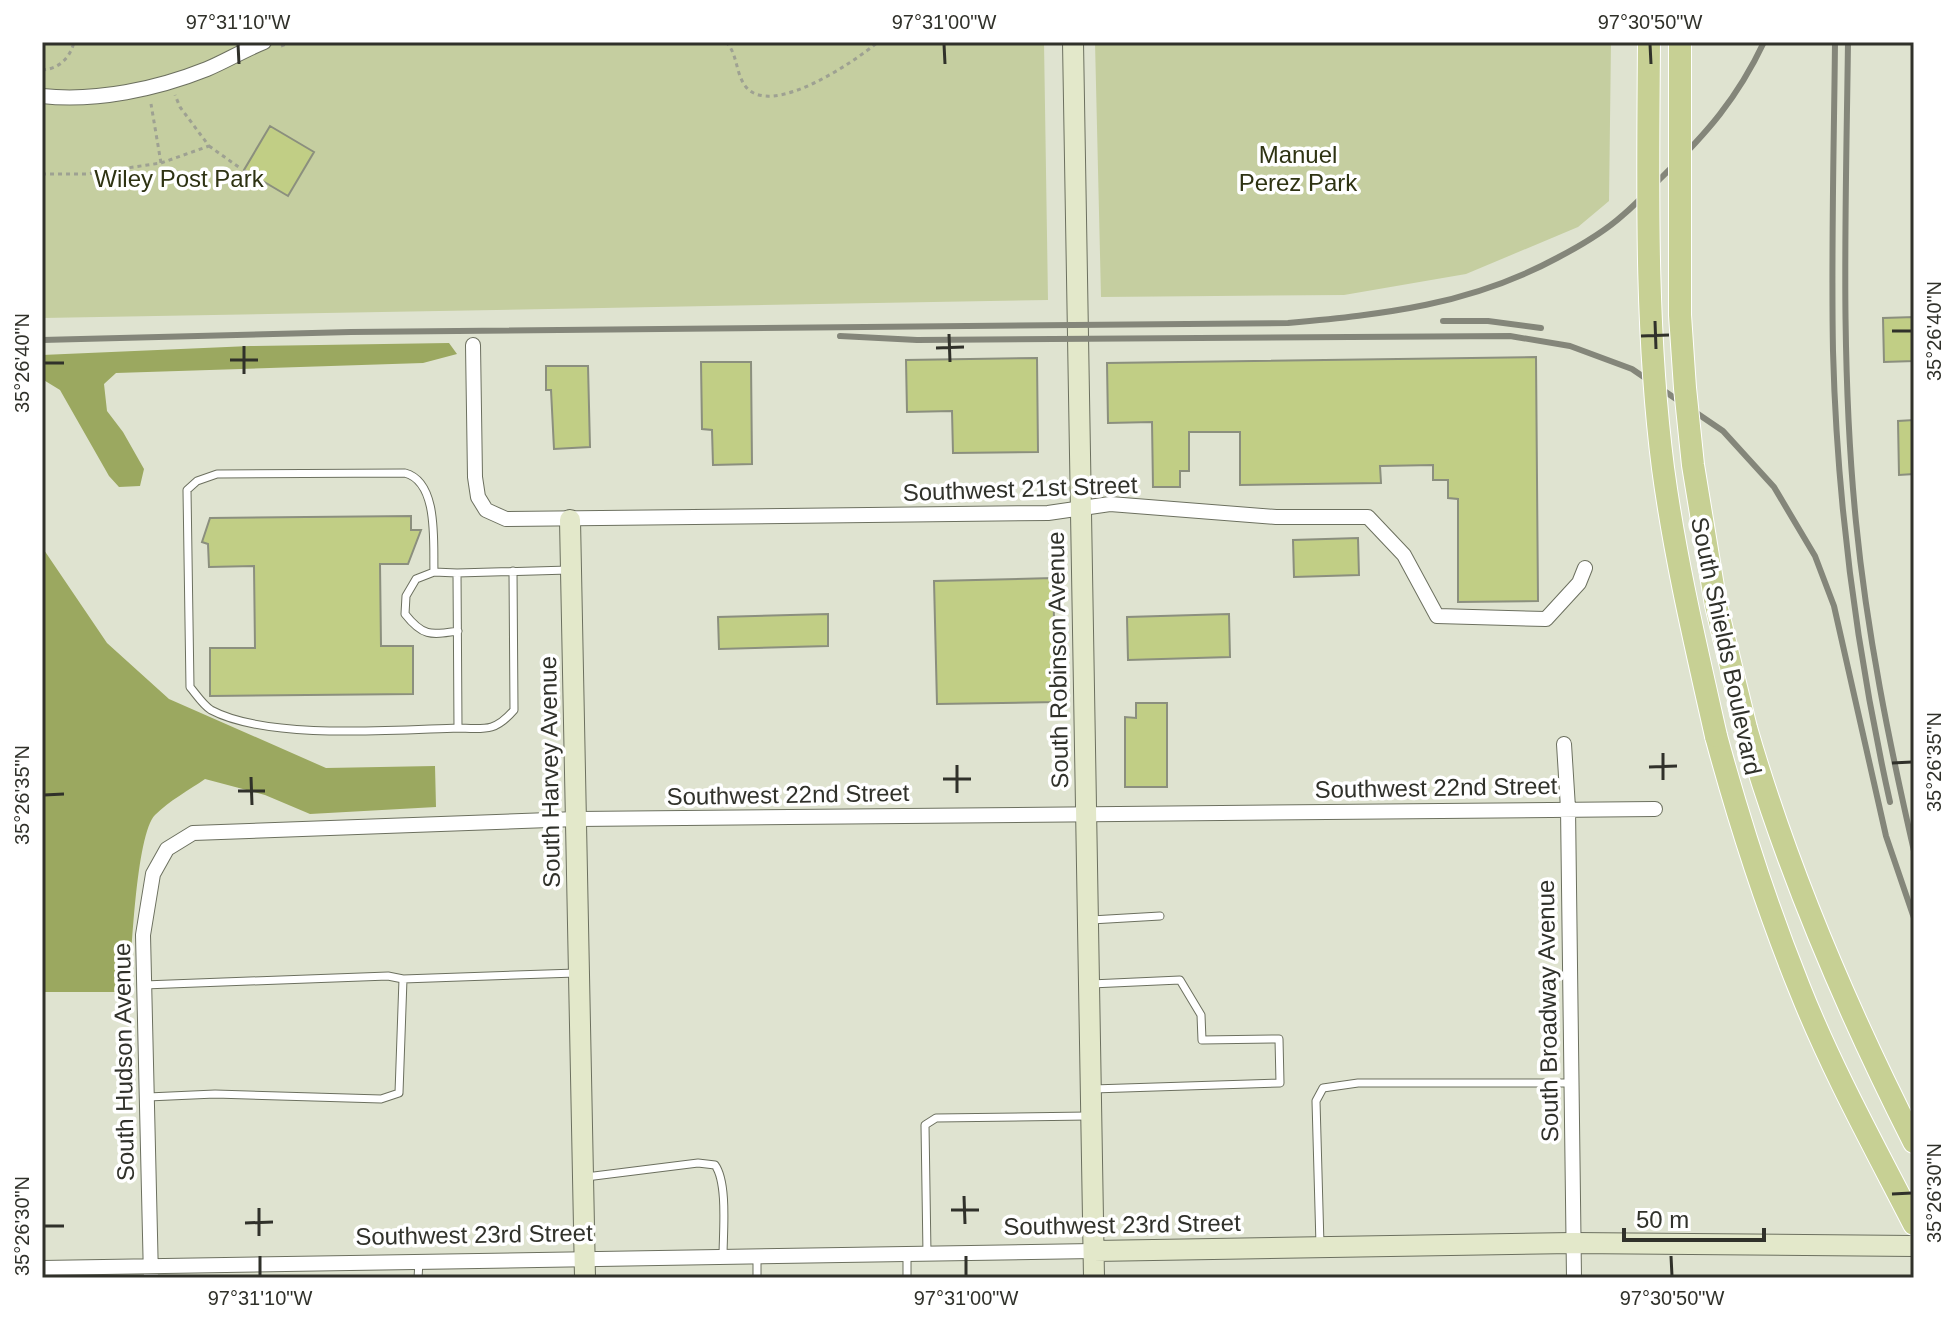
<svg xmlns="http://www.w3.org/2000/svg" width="1956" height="1320" viewBox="0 0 1956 1320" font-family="Arial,sans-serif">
<rect width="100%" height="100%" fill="#dfe3d0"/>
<path fill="#c5cea0" d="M42 42H1044L1048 300 42 318Z
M1095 42H1611L1609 201 1578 227 1466 274 1344 295 1101 297Z"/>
<path fill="#9ba860" d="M449 343 457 354 423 363 116 373 104 384 107 411 123 432 144 469 140 486 119 487 109 476 60 390 42 379V355L250 346Z
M42 547 107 643 169 699 326 768 435 766 436 807 310 814 265 795 205 779C189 790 169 801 155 815 136 834 131 960 129 992H42Z"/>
<path fill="#c1ce85" stroke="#8b8f7e" stroke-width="2" d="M270 126 314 152 288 196 244 170Z
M1914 317V361L1884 362 1883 318Z
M1536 357 1538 601 1458 602V499L1448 498V480H1433V465L1380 466 1381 483 1240 485V432H1189V471H1180V487H1153L1152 422 1108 423 1107 363Z
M1037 358 1038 452 953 453 952 411 907 412 906 360Z
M701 362H751L752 464 713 465 712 430 702 429Z
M546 366H588L590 447 554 449 551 390H546Z
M1914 420V474L1899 475 1898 421Z
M411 516V530H421L408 564H380L381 646H413V694L210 696V648H255L254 566 209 567 208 544 202 542 210 518Z
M1358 538 1359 575 1294 577 1293 540Z
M1053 578 1056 702 937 704 934 581Z
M828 614V646L719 649 718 617Z
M1229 614 1230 657 1128 660 1127 617Z
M1136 703H1167V787H1125V717L1136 718Z"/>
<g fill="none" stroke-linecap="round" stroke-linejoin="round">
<defs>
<path id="lane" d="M434 572 416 579 406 596 405 614C423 637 431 635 458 631
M457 573 434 572C433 543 439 482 405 473L217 474 197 481 187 490 190 687C196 694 203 705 211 710 267 740 393 730 458 728L457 573 569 570
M458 728C485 729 495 732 514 710L513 571
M1091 920 1160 916
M403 979 576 973
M1091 984 1180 980 1201 1015 1202 1040 1279 1039 1280 1083 1093 1089
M144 985 388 976 403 979 399 1093 381 1099 215 1094 148 1097
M586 1177 698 1163 715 1165C728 1183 723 1233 723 1257
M1320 1245 1316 1101 1323 1088 1358 1083H1571
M907 1254V1278
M927 1254 925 1125 936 1118 1088 1116
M757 1257V1278
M418 1278 419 1262"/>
<path id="street" d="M42 96C96 102 157 89 207 69 226 61 244 50 264 42
M473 345 475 477 478 497 486 510 506 519 1048 513 1110 504 1276 517H1368L1404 555 1437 616 1546 619 1579 583 1585 568
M1564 744 1568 808 1574 1278
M42 1268 1094 1251
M151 1278 143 935 153 874 167 849 193 833 577 819 1655 809"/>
<path id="secondary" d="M1073 42 1094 1278
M570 520 585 1278
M1094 1251 1573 1243 1914 1246"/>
<path id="primary" d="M1746 728C1788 873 1846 1008 1914 1142
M1716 736C1739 821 1766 905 1799 987 1831 1068 1874 1146 1914 1224"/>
</defs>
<use href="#lane" stroke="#6c705f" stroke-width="9"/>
<use href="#street" stroke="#6c705f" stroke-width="16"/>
<use href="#secondary" stroke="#6c705f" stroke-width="22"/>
<use href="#primary" stroke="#fff" stroke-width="24"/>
<path stroke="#9ea192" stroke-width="3" stroke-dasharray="4 4" stroke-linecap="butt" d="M663 42H720
M726 42C738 54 735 73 746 87 772 118 854 62 878 42
M281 46 292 42
M42 70C59 69 70 58 74 42
M209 146 240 168
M161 163 209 146 180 107 175 95
M42 174H86L161 163 151 104"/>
<use href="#lane" stroke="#fff" stroke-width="7"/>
<use href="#street" stroke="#fff" stroke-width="14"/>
<use href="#secondary" stroke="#e3e8ca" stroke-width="20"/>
<use href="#primary" stroke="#c7d094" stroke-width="22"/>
<path stroke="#84867a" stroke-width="6" d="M1835 42C1834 145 1831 248 1833 351 1837 502 1857 654 1890 802
M1848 42C1846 202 1840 362 1856 522 1867 633 1889 742 1914 851
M1443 321H1488L1541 328
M840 336 917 340 1510 336 1570 346 1632 369 1723 431 1774 487 1815 556 1834 606 1886 836 1914 918
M42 340 351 332 1288 323C1385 314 1470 305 1557 258 1580 246 1603 233 1623 215 1637 203 1649 190 1662 177 1707 133 1737 99 1764 42"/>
<defs>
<path id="primary-bridge" d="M1649 42C1648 184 1645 327 1663 468 1675 558 1696 647 1716 736
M1680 42V315L1685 388 1693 465 1716 605 1746 728"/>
</defs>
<use href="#primary-bridge" stroke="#fff" stroke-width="24" stroke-linecap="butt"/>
<use href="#primary-bridge" stroke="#c7d094" stroke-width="22"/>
</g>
<path fill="none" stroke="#30312a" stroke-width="3" d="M238 44 239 64M944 44 945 64M1650 44 1651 64M1655 321 1656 349M1892 331H1912M949 334 950 362M1641 336 1669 335M244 346V374M936 348 964 347M230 360H258M44 363H64M1663 753V780M1892 763 1912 762M957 765V793M1649 767 1677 766M251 777 252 805M943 779H971M238 791H265M44 795 64 794M1892 1194 1912 1193M964 1196 965 1224M259 1208V1236M951 1210H979M245 1223 273 1222M44 1226H64M260 1256V1276M966 1256V1276M1671 1256 1672 1276"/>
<g text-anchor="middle" stroke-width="7" stroke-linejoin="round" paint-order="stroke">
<g font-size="24" fill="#2e3313" stroke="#fff">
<text x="1298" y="163">Manuel<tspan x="1298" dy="28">Perez Park</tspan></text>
<text x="179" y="187">Wiley Post Park</text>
</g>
<g font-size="24" fill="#30312a" stroke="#fff">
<text transform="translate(1020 489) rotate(-2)" y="8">Southwest 21st Street</text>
<text transform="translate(1726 646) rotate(78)" y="8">South Shields Boulevard</text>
<text transform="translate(1058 660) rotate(-91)" y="8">South Robinson Avenue</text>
<text transform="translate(550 772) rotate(-91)" y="8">South Harvey Avenue</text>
<text transform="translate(1436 788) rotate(-1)" y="8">Southwest 22nd Street</text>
<text transform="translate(788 795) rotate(-1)" y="8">Southwest 22nd Street</text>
<text transform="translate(1548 1011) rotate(-91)" y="8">South Broadway Avenue</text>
<text transform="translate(124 1062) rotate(-91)" y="8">South Hudson Avenue</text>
<text transform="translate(1122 1225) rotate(-1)" y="8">Southwest 23rd Street</text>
<text transform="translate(474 1235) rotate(-1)" y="8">Southwest 23rd Street</text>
</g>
</g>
<rect width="1956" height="1320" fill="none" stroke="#ffffff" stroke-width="88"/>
<path d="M1624 1228v12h140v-12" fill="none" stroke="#30312a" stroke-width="4"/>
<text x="1636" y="1228" font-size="24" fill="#30312a" stroke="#ffffff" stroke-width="6" paint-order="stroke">50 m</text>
<rect x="44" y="44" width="1868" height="1232" fill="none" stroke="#30312a" stroke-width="3"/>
<g font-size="20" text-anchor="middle" fill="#30312a">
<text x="238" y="29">97°31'10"W</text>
<text x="944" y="29">97°31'00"W</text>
<text x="1650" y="29">97°30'50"W</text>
<text transform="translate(1934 331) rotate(-90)" y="7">35°26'40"N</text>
<text transform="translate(22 363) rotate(-90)" y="7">35°26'40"N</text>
<text transform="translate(1934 762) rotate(-90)" y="7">35°26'35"N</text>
<text transform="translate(22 795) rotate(-90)" y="7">35°26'35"N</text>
<text transform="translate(1934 1193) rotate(-90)" y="7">35°26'30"N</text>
<text transform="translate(22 1226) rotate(-90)" y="7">35°26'30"N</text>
<text x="260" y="1305">97°31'10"W</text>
<text x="966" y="1305">97°31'00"W</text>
<text x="1672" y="1305">97°30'50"W</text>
</g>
</svg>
